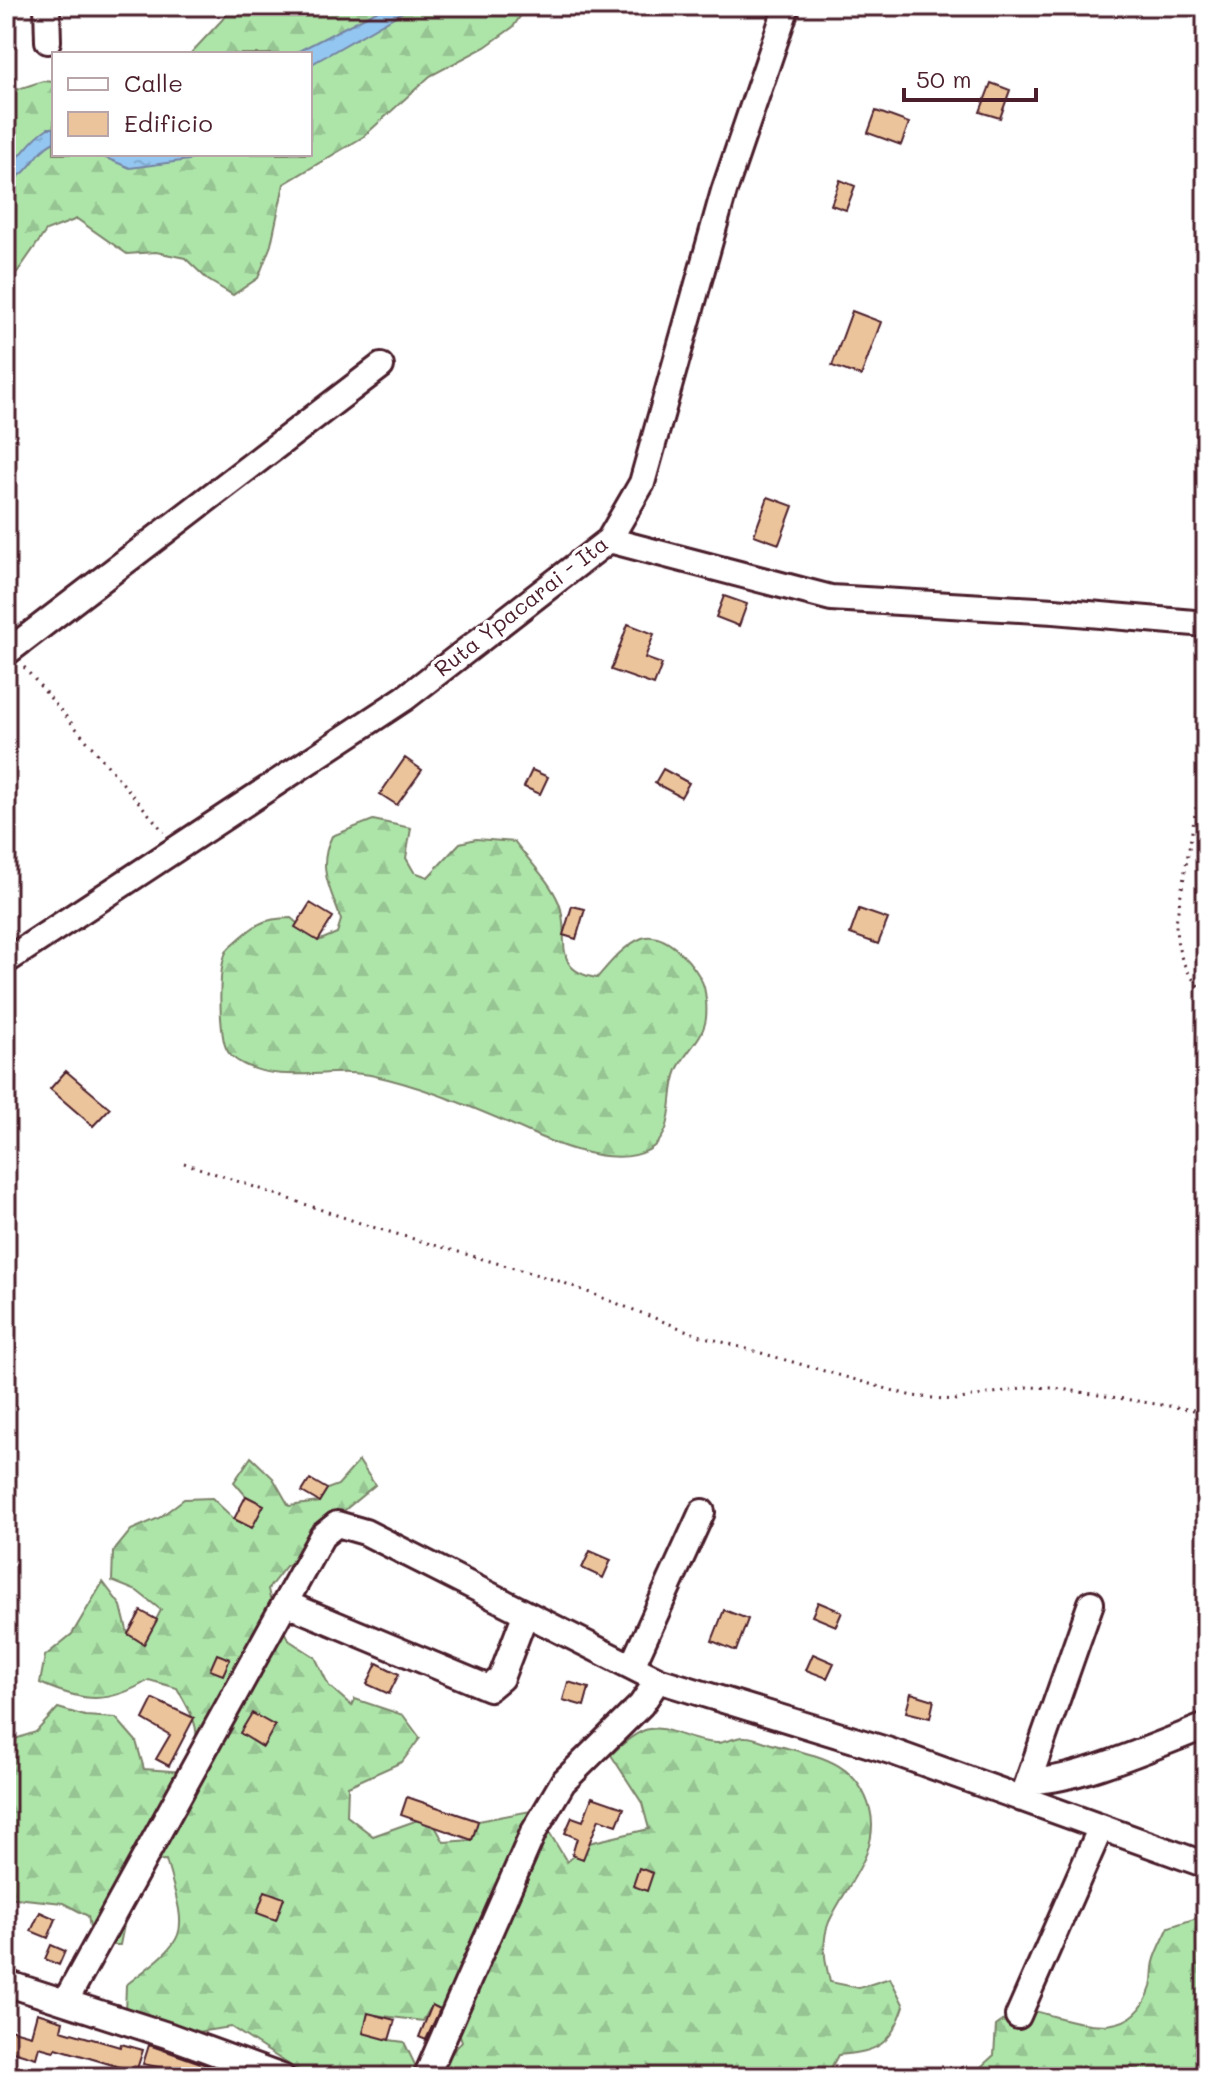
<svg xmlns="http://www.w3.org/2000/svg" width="1212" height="2083" viewBox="0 0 1212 2083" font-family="Mali,sans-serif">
<defs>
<pattern id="forest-firs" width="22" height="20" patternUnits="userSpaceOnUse" patternTransform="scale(2)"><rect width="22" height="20" fill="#ade5a9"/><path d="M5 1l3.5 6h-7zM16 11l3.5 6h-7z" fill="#96c492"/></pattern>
<pattern id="water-ripples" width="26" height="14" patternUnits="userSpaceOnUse" patternTransform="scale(2)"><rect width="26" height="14" fill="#93c6f0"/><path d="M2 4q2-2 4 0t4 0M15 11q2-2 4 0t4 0" fill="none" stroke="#80aace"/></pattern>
</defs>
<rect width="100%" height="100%" fill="#fff"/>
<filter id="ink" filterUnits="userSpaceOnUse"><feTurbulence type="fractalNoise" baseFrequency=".0125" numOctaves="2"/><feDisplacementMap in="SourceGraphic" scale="16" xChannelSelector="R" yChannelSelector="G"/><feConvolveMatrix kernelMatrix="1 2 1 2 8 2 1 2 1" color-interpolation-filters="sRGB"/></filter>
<g filter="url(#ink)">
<path fill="url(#forest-firs)" stroke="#7c826a" stroke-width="2" d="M235 6H527L513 27 485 47 430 76 363 137 284 184 271 245 258 278 233 295 208 280 185 258 156 252 127 254 77 219 46 231 6 288V93L43 81 54 82V154H310V54H190Z
M373 820 411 828 406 858 414 872 428 877 460 843 476 839 515 842C529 861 550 881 559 903 572 935 548 970 597 978 610 963 623 946 642 938 666 930 698 967 704 987 706 995 707 1009 706 1018 704 1038 685 1052 677 1070 669 1089 673 1110 666 1129 648 1177 572 1151 540 1137 492 1115 427 1087 375 1076 333 1066 283 1085 243 1064 237 1061 229 1056 226 1048 219 1033 217 959 229 948 251 928 259 918 291 918L318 941 337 933 341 920C331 889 316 869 332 836Z
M251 1457 273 1478 289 1506 319 1502 327 1489 338 1485 359 1461 375 1485 328 1524 314 1551 286 1566 268 1589 274 1617 290 1641 315 1657 329 1686 352 1706 355 1699 403 1715 420 1738 402 1762 348 1786 347 1816 373 1836 429 1816 444 1842 472 1840 478 1821 536 1810 567 1862 589 1843 649 1829 642 1803 611 1755C660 1706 664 1739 716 1743 726 1743 736 1736 746 1737 755 1737 766 1743 775 1745 817 1756 856 1760 870 1809 881 1852 845 1886 829 1922 821 1942 825 1962 830 1982L859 1988 890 1978 904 2006C891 2045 878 2052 838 2055L826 2077H431L462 2041 452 2014 432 2005 423 2021 368 2014 367 2019 389 2040 404 2042 418 2071 413 2077H308L231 2027 170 2036 125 2013 126 1985C191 1935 188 1938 166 1860L137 1861 120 1945H93L88 1916 63 1903 6 1897V1742L36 1732 58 1708 85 1716 116 1718 136 1741 144 1769 184 1772C205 1734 197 1724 177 1688L149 1680C108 1705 83 1702 40 1683L45 1656 72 1634 103 1582 121 1606 128 1634 144 1643 161 1610 137 1591 112 1581 113 1552 131 1530 159 1518 184 1499 212 1498 234 1519 252 1527 263 1505 246 1496 234 1482Z
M1206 1897V2077H970L994 2055 996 2026 1020 2008C1064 2015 1131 2052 1151 1987 1153 1979 1152 1970 1154 1962 1157 1950 1164 1938 1169 1927L1197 1918Z"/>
<path fill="url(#water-ripples)" stroke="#7683a1" stroke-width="2" d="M386 6H413L310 65V54H293Z
M48 128H54V142C33 153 32 174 6 183V167C23 158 27 141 48 128Z
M96 154H199L189 160 130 168Z"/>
<path fill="#ecc49c" stroke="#4a1f2b" stroke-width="2" d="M991 83 1010 90 1000 118 980 112Z
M876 111 909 123 901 145 868 133Z
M840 180 855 186 846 210 831 205Z
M852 311 881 322 861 376 832 366Z
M768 497 793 506 779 544 754 535Z
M724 596 747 604 739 626 716 617Z
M628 624 654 634 645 658 662 664 654 685 611 670Z
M405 758 422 770 397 805 380 794Z
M663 769 689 783 681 797 655 783Z
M532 770 548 777 540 794 524 787Z
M310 903 333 917 318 941 295 927Z
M572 906 585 909 576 939 563 935Z
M859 909 888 919 878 944 850 934Z
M66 1071 110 1108 93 1126 50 1089Z
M310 1479 327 1489 319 1502 302 1492Z
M246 1496 264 1505 252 1528 234 1519Z
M590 1551 611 1560 603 1578 582 1568Z
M818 1602 842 1612 836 1626 812 1616Z
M724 1610 748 1619 736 1651 712 1641Z
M141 1611 157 1620 144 1644 128 1634Z
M217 1654 230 1659 223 1675 210 1670Z
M813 1654 834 1663 827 1678 806 1670Z
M377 1663 399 1674 389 1694 367 1684Z
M568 1682 589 1688 584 1706 563 1700Z
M911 1693 934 1700 930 1718 906 1712Z
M153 1699 194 1718 169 1766 156 1759 170 1735 143 1719Z
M252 1713 275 1726 263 1747 240 1733Z
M407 1797 478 1821 472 1840 401 1815Z
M592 1797 624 1808 617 1825 599 1819 583 1859 572 1855 577 1838 565 1833 572 1817 583 1821Z
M639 1868 653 1873 647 1891 633 1886Z
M265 1891 284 1898 276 1920 257 1913Z
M40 1912 56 1919 48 1938 31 1931Z
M51 1945 65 1951 59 1965 45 1959Z
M432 2005 440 2009 426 2040 419 2037Z
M37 2013 63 2021 61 2030 120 2047 121 2044 143 2050 136 2072 56 2048 54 2051 39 2047 36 2058 6 2049V2028L31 2035Z
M368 2013 395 2020 389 2040 363 2033Z
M149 2045 212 2067 209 2077 143 2064Z"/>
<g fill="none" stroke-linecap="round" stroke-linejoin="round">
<defs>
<path id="minor" d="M47 6 48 41
M609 540 831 598 1054 611 1206 624
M6 653 381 366
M6 961 405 698 609 540 642 483 724 191 787 6
M285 1603 489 1688 501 1678 525 1615
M632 1666 702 1512
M1029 1780C1065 1786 1169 1740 1206 1726
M1022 1799 1091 1603
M6 1983 170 2036 282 2077
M65 2002 322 1536 337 1524 365 1532 658 1680 890 1751 1206 1865
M1018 2016 1101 1827
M426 2077 533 1833 563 1782 641 1705 658 1680"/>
</defs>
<use href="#minor" stroke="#4a1f2b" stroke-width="30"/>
<path stroke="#4a1f2b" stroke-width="3" stroke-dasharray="2 6" stroke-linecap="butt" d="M24 667 164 832
M1206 752 1176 922C1176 954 1185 972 1206 995
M184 1163 369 1226 562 1282 698 1335 912 1396 955 1400 1027 1387 1055 1388 1206 1412"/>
<use href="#minor" stroke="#fff" stroke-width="24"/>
</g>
</g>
<g text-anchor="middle" stroke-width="7" stroke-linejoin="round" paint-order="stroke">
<g font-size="22" fill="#4a1f2b" stroke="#fff">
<text transform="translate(521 606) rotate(-38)" y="8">Ruta Ypacarai - Ita</text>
</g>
</g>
<rect width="1212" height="2083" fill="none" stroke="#fff" stroke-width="32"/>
<rect x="16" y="16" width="1180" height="2051" fill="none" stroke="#4a1f2b" stroke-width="3" filter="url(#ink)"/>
<rect x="52" y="52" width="260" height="104" fill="#ffffff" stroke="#b7a5aa" stroke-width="2"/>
<rect x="68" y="78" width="40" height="12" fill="#ffffff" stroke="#b7a5aa" stroke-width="2"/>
<text x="124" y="92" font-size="24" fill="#4a1f2b">Calle</text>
<rect x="68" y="112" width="40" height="24" fill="#ecc49c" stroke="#b7a5aa" stroke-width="2"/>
<text x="124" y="132" font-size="24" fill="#4a1f2b">Edificio</text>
<path d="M904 88v12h132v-12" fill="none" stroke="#4a1f2b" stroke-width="4"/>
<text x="916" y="88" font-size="24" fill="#4a1f2b" stroke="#ffffff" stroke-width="6" paint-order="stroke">50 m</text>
</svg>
